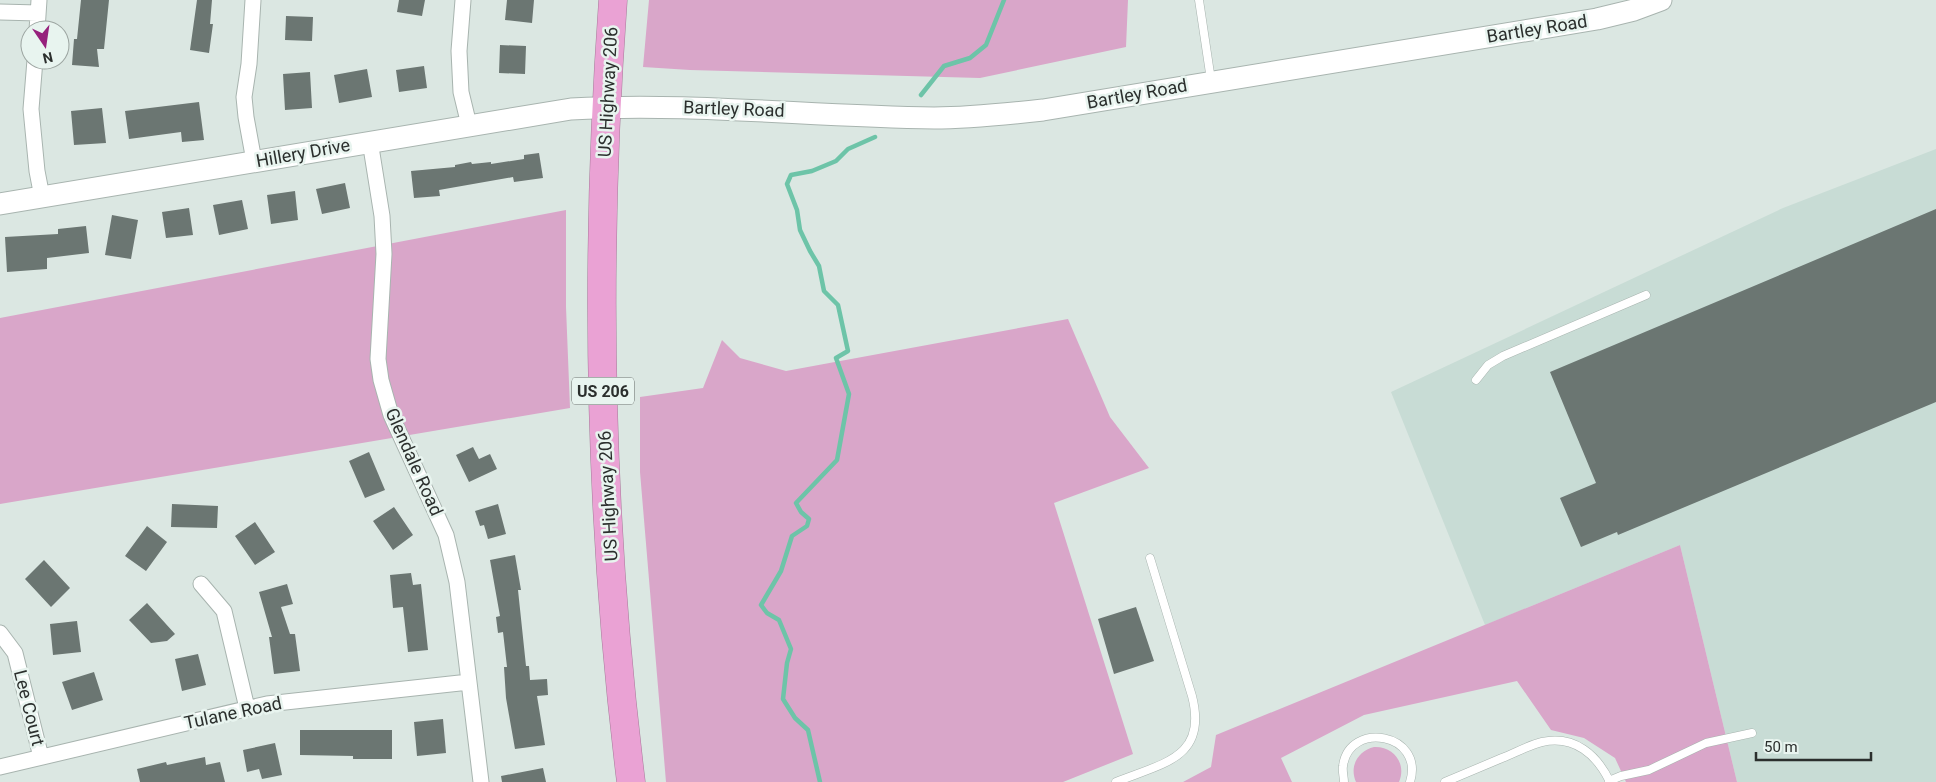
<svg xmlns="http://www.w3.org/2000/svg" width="1936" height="782" viewBox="0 0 1936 782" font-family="Roboto,sans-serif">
<rect width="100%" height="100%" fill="#dbe7e2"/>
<path fill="#c8dcd5" d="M1936 149V782H1737L1680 545 1485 625 1391 392 1783 208Z"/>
<path fill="#d9a6c9" d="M649 0H1128L1126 47 980 78 690 70 643 67Z
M566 210V307L570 408 0 504V318Z
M1068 319 1110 417 1149 468 1054 503 1133 754 1063 782H666L640 472V397L703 388 722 340 740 358 786 371Z
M1680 545 1737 782H1626L1615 758 1584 738 1551 730 1517 681 1364 715 1281 758 1292 782H1183L1211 767 1216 735Z
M1374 747C1393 746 1407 763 1399 782H1356C1349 766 1358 751 1374 747Z"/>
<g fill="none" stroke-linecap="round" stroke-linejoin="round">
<path stroke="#6dc4a8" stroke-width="4.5" d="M921 95 944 66 970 58 986 45 1004 0
M820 782 808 730 795 718 783 699 787 663 791 649 779 620 767 613 761 605 781 571 792 536 807 526 809 519 801 512 796 503 837 460 849 394 836 358 848 351 838 305 824 291 819 266 810 251 800 230 797 210 787 184 791 175 812 171 836 161 848 149 875 137"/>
</g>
<path fill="#6b7672" d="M81 0H109L104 49H97L99 67 72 65 74 39H77Z
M197 0H212L210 24H213L209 53 190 50Z
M399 0H425L422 16 397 12Z
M507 0H534L532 23 505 20Z
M286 16 313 17 312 41 285 40Z
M500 45 526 46 525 74 499 73Z
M424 66 427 88 399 92 396 70Z
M367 69 372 97 339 103 334 75Z
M310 72 312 108 285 110 283 74Z
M199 102 204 140 182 142 181 132 129 139 125 111Z
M102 108 106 143 74 145 71 111Z
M539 153 543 178 514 182 513 177 439 190 440 196 414 198 411 171 455 167V165L471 162 472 164 491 162V164L524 159V155Z
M345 183 350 208 322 214 316 189Z
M295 191 298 220 271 224 267 195Z
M242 200 248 229 219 235 213 205Z
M189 208 193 235 166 238 162 212Z
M1936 209V402L1618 535 1617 532 1581 547 1560 498 1596 483 1550 372Z
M112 215 138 220 131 259 105 255Z
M86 226 89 253 47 258V269L7 272 5 237 58 234V229Z
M473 447 479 459 490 454 497 469 469 482 456 455Z
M369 452 385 490 365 498 349 461Z
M172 504 218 506 217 528 171 527Z
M498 504 506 534 488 539 484 525 480 526 475 511Z
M394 507 413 535 393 550 373 521Z
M255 522 275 552 255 565 235 536Z
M147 526 167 542 146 571 125 556Z
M515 555 521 590H518L526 666H529L530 680 547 679 548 695 537 696 545 745 515 749 506 698 504 667H507L503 632 498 633 496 617 500 616 490 560Z
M44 560 70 588 51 607 25 579Z
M411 573 413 585 421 584 428 650 408 652 403 607 393 608 390 575Z
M287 584 293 604 281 607 290 634H295L300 671 274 674 269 637H272L259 592Z
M147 603 175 634 167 641 151 643 129 620Z
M1136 607 1154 661 1114 674 1098 619Z
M77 621 81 652 53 655 50 624Z
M198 654 206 685 182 691 175 659Z
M94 672 103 700 72 710 62 682Z
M443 719 446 753 417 756 414 722Z
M300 730H392V759H353V756L300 755Z
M275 743 282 775 262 779 259 769 247 772 243 750Z
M205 757 206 765 220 762 225 782H140L137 769 166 762 167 765Z
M543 768 546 782H502L501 776Z"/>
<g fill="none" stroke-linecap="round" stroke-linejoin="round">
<defs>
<path id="lane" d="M1199 0 1211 80
M1476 380 1488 365 1503 356 1646 295
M1609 781 1621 776 1649 770 1706 743 1752 733
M1116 782C1163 763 1208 758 1192 696L1150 558
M1344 782C1344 777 1342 771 1343 766 1349 720 1425 733 1410 782
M1445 782C1464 774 1483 766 1502 758 1515 753 1529 745 1542 742 1575 735 1597 755 1610 782"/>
<path id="street" d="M253 0 249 64 244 97 246 117 254 161
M463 0 459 51 461 92 469 125
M0 12 38 13
M37 30 39 0
M35 60 31 109 37 171 42 197
M370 141 382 216 384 254 378 359 381 380 391 415 446 535 457 582 481 782
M201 584 224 611 247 708
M0 633 15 653 41 757
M0 767 267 704 469 682"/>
<path id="secondary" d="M0 204 571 109C692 102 813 117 934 118 970 118 1007 114 1043 110L1597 19 1634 10 1661 0"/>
<path id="highway" d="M613 0C594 260 599 523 631 782"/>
</defs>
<use href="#lane" stroke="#a8b4af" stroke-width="9"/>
<use href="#street" stroke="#a8b4af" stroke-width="17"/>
<use href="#secondary" stroke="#a8b4af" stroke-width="23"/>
<use href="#highway" stroke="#a77a9a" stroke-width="29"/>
<use href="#lane" stroke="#fff" stroke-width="8"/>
<use href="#street" stroke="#fff" stroke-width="15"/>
<use href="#secondary" stroke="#fff" stroke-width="21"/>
<use href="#highway" stroke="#eaa2d4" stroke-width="28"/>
</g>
<g text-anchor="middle" stroke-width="5" stroke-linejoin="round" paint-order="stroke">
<rect fill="#e8f4ef" stroke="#646a67" stroke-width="1" x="572" y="377.5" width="62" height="27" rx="4"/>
<g font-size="16" font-weight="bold" fill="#2b2f2d">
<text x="603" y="397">US 206</text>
</g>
<g font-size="18" fill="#2b2f2d" stroke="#e8f4ef">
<text transform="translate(1537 29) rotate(-9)" y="6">Bartley Road</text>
<text transform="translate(608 92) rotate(-87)" y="6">US Highway 206</text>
<text transform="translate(1137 94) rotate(-10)" y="6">Bartley Road</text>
<text transform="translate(734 109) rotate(2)" y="6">Bartley Road</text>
<text transform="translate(303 153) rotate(-10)" y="6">Hillery Drive</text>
<text transform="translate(414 462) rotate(66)" y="6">Glendale Road</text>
<text transform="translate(608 496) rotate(-93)" y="6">US Highway 206</text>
<text transform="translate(29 708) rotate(76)" y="6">Lee Court</text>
<text transform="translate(233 713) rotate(-12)" y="6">Tulane Road</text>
</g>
</g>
<g transform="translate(45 45) rotate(167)"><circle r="24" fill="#e8f4ef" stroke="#9ca5a1"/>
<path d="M0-4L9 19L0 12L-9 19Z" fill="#96207c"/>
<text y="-8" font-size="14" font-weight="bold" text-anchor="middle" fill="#2b2f2d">N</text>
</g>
<path d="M1756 752v8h115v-8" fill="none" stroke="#2b2f2d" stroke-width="2.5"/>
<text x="1764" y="752" font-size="15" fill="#2b2f2d" stroke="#e8f4ef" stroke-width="4" paint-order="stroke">50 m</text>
</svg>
